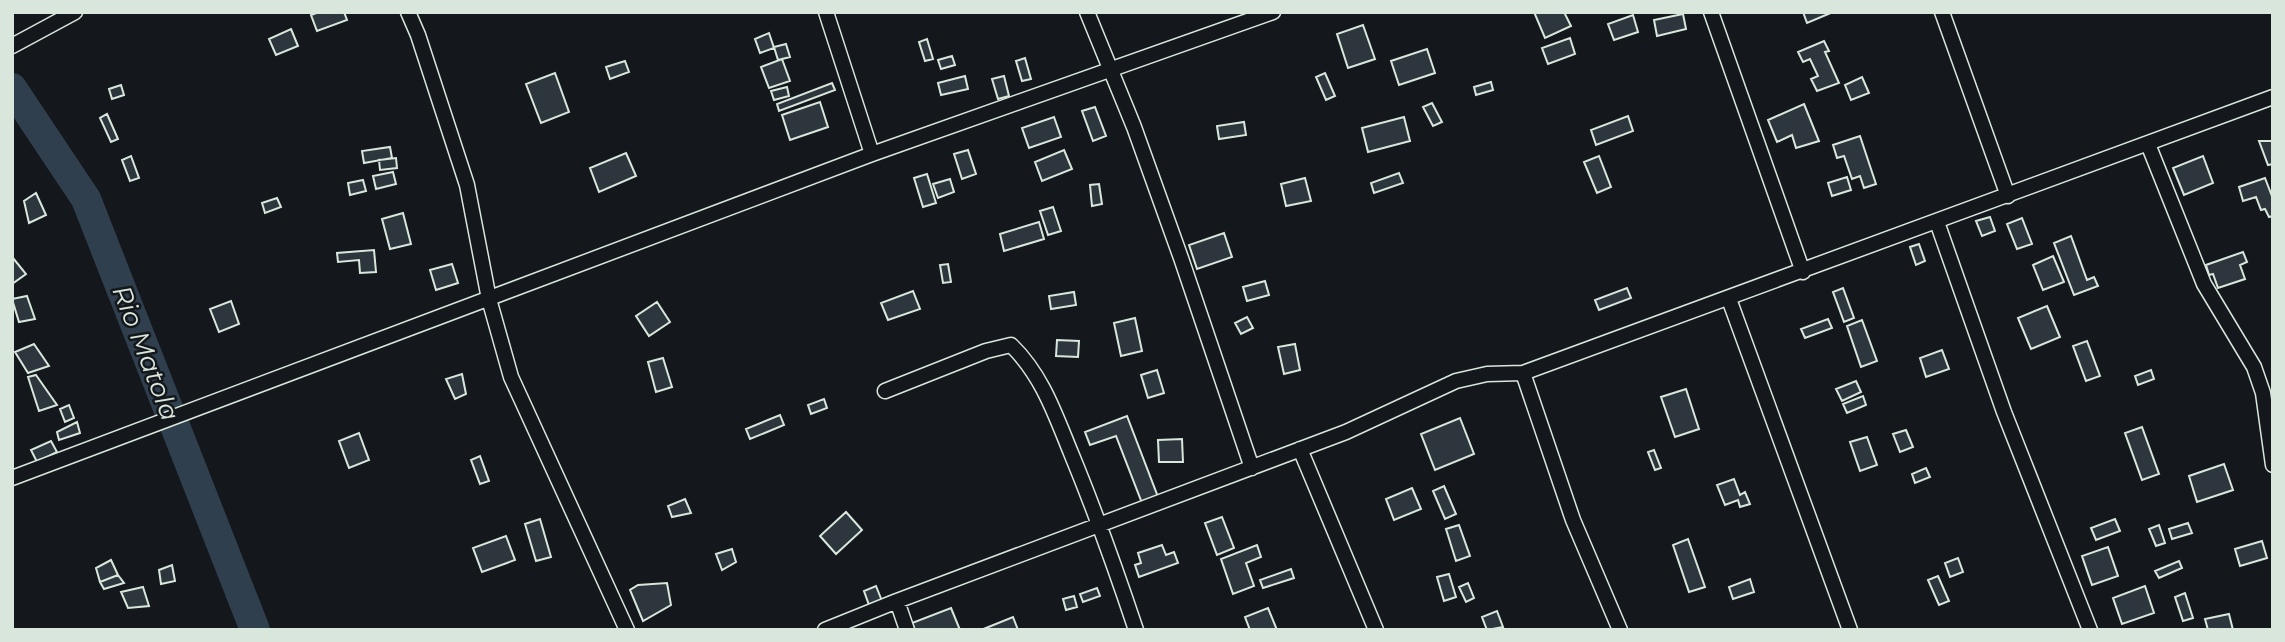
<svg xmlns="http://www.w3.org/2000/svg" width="2285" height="642" viewBox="0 0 2285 642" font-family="Montserrat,sans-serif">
<rect width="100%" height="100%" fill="#14181c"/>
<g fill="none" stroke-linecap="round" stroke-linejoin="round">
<path stroke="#2f3f4d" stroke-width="30" d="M12 88 86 199 255 630"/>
</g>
<path fill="#2c363c" stroke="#d8e6dc" stroke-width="2" d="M319 12H344L347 20 317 31 311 15Z
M1534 12H1564L1571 26 1545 38Z
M1803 12H1833L1807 23Z
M1683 14 1686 29 1657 36 1654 20Z
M1633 15 1638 32 1614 40 1608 24Z
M1363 25 1375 59 1348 68 1337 34Z
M291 29 298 46 276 55 269 39Z
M769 33 774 48 760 53 755 39Z
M1570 38 1575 54 1548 64 1542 48Z
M927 39 933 59 925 61 919 42Z
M1824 41 1829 51 1825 52 1839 83 1817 91 1811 79 1818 76 1810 59 1803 62 1798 52Z
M786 44 790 57 778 60 774 47Z
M1427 49 1435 73 1399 85 1391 61Z
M952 56 955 65 941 69 938 60Z
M1025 58 1031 79 1022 81 1016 61Z
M782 59 790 81 769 88 761 67Z
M625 61 629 72 610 79 606 67Z
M555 73 569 112 541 123 526 84Z
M1325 73 1335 96 1326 100 1316 77Z
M965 76 968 89 941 95 938 83Z
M1004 76 1009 96 998 99 992 79Z
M1862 77 1869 93 1851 100 1845 85Z
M1491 82 1493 90 1476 95 1474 87Z
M832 83 835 90 779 111 777 104Z
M121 85 124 95 112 99 109 89Z
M787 87 789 96 774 100 771 91Z
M820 102 828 127 790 140 782 115Z
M1432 103 1442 122 1433 126 1423 107Z
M1804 104 1819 141 1796 148 1792 135 1777 142 1768 120Z
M1095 107 1106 136 1093 141 1082 111Z
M107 114 118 139 111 142 100 118Z
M1628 116 1633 131 1596 145 1591 130Z
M1054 117 1061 137 1029 148 1022 128Z
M1404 117 1410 141 1368 152 1362 128Z
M1244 122 1246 135 1219 139 1217 126Z
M1860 136 1876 184 1864 188 1860 176 1852 179 1844 156 1837 158 1833 145Z
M2259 141H2273V164L2268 165Z
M390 147 392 158 364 163 362 151Z
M968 150 976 174 962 179 954 154Z
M1064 150 1072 169 1042 181 1035 162Z
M626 153 636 176 599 192 590 168Z
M131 156 139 178 130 181 122 160Z
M1599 156 1611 187 1597 193 1584 162Z
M2203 156 2213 183 2184 195 2173 168Z
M396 158 397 168 380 170 379 160Z
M393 172 396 184 376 189 373 176Z
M1399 173 1403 183 1374 193 1371 183Z
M927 174 936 203 923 207 914 178Z
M1847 177 1851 190 1832 196 1828 183Z
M1305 178 1311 201 1286 206 1281 184Z
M2265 178 2273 199V216L2269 217 2265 209 2261 210 2256 197 2243 201 2239 187Z
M950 179 954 192 938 198 933 184Z
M363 180 366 191 350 195 348 183Z
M1099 184 1102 204 1092 206 1090 185Z
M36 193 46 215 29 223 24 201Z
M277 198 281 207 265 213 262 203Z
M1053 207 1061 231 1048 235 1040 211Z
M403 213 411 244 390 249 382 219Z
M1990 217 1995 231 1982 236 1976 221Z
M2022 218 2032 244 2017 249 2007 224Z
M1039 222 1044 239 1004 251 1000 234Z
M1224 233 1232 257 1197 269 1189 245Z
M2071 236 2087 280 2094 277 2098 286 2074 295 2054 243Z
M1919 244 1925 261 1916 265 1910 247Z
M374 250 376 272 360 273 359 260 338 262 337 253Z
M2243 252 2247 262 2240 265 2245 279 2218 288 2213 274 2209 275 2206 265Z
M2053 256 2064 282 2043 290 2033 265Z
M13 258 26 274 12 284V259Z
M452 264 458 283 436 290 430 270Z
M948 264 951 282 943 283 940 265Z
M1265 281 1269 295 1247 301 1243 287Z
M1627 288 1631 298 1599 310 1595 300Z
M1843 288 1854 318 1844 322 1833 292Z
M913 291 920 309 888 320 881 303Z
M1074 292 1076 305 1051 309 1049 296Z
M27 296 35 319 19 322 12 299Z
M231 301 239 324 219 332 210 309Z
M657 302 670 322 649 336 636 316Z
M2047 306 2060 337 2031 349 2018 318Z
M1247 317 1253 328 1241 334 1235 323Z
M1135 318 1142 351 1121 356 1114 323Z
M1828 319 1832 328 1805 338 1801 329Z
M1862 320 1877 361 1861 367 1847 326Z
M1057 340 1079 341 1078 357 1056 356Z
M2087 341 2100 376 2086 381 2073 346Z
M34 344 49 366 28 373 15 352Z
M1295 344 1300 370 1284 374 1278 347Z
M1942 350 1949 369 1926 377 1920 358Z
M663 358 672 387 656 392 648 362Z
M1157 370 1164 393 1148 398 1141 375Z
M2151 370 2154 379 2138 385 2135 376Z
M462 374 466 394 455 399 446 379Z
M36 375 57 405 39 411 28 377Z
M1856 381 1861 392 1842 401 1836 389Z
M1686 389 1699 429 1675 437 1661 397Z
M1863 396 1866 405 1847 413 1843 404Z
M824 399 827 408 811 414 808 405Z
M69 405 74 418 65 422 60 409Z
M780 415 784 425 750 439 746 429Z
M1127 416 1158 497 1142 503 1116 436 1090 445 1085 432Z
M1460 418 1474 454 1435 470 1421 434Z
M77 422 80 433 59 440 57 432Z
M2142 427 2159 474 2142 480 2125 433Z
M1906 430 1913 447 1900 452 1893 434Z
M359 433 369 460 349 468 339 441Z
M1867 437 1877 465 1860 471 1850 442Z
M1182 439 1183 462H1159L1158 440Z
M51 441 57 452 37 462 31 450Z
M1654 450 1661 468 1655 470 1648 452Z
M480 456 489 481 480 484 471 460Z
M2224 464 2233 490 2197 502 2189 476Z
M1926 468 1930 477 1915 483 1912 474Z
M1734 479 1740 495 1745 492 1750 504 1740 507 1738 500 1725 505 1717 485Z
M1444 486 1456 514 1445 519 1433 491Z
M1412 488 1421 509 1394 520 1386 499Z
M685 499 691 513 672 517 668 506Z
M846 512 862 530 836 554 820 536Z
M1222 517 1234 548 1217 555 1205 523Z
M540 519 551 557 536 561 525 524Z
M2115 519 2120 531 2096 540 2091 528Z
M2188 523 2192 533 2172 539 2169 529Z
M1459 525 1470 556 1456 561 1446 529Z
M2159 525 2165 543 2156 546 2149 529Z
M506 536 515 560 482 572 473 548Z
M1688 539 1705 587 1689 592 1673 545Z
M2262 541 2267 558 2240 566 2235 549Z
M1162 545 1166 555 1174 552 1178 563 1139 577 1135 565 1141 563 1138 553Z
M1257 545 1261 557 1246 563 1254 586 1233 594 1221 559Z
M2108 547 2118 576 2092 585 2082 556Z
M732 549 736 562 722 570 716 554Z
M1958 558 1963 572 1950 577 1945 563Z
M111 560 118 575 100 582 96 568Z
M2179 561 2182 568 2159 578 2155 571Z
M172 565 175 581 161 584 159 570Z
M1291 569 1294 578 1263 588 1260 580Z
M1449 574 1456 597 1444 601 1437 577Z
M118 575 124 583 104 589 100 582Z
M1938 576 1949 601 1939 605 1928 580Z
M1750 579 1754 592 1733 599 1729 587Z
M667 583 671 605 643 621 630 590 638 585Z
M1468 583 1474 598 1466 602 1459 587Z
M876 586 882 601 869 605 864 591Z
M2145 586 2154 613 2122 624 2113 598Z
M143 587 149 606 128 608 121 592Z
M1097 588 1100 596 1083 602 1080 594Z
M2185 593 2193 618 2183 621 2175 597Z
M1074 596 1077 607 1066 610 1063 599Z
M951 608 960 630H915L912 623Z
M1268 608 1277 630H1250L1245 617Z
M1497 611 1503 627 1487 630 1482 617Z
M2229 614 2233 630H2208L2205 619Z
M1013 617 1018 630H981Z"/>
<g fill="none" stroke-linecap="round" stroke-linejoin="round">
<defs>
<path id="street" d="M408 12 418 35 467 185 489 299 511 377 627 630
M826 12 872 154
M1087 12 1134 127 1181 258 1252 468
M1711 12 1803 272
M1942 12 2008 196
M12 46 75 12
M2148 144 2204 284 2254 367 2263 393 2273 465
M1937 222 2004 412 2090 630
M1729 299 1850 630
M1523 373 1573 520 1620 630
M885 391 986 351 1011 345C1042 375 1055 414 1071 453 1095 511 1116 570 1136 630
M1300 449 1376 630
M12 478 872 154 1273 12
M825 630 897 601
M907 630 897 601 1346 432 1456 381 1487 374 1523 373 2273 97"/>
</defs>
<use href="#street" stroke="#d8e6dc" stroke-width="17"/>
<use href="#street" stroke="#14181c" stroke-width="14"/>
</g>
<g text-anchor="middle" stroke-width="5" stroke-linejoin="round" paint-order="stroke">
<g font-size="26" font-style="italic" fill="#d8e6dc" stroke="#14181c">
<text transform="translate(146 353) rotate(69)" y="9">Rio Matola</text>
</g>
</g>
<rect width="2285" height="642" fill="none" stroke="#d8e6dc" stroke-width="28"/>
</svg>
